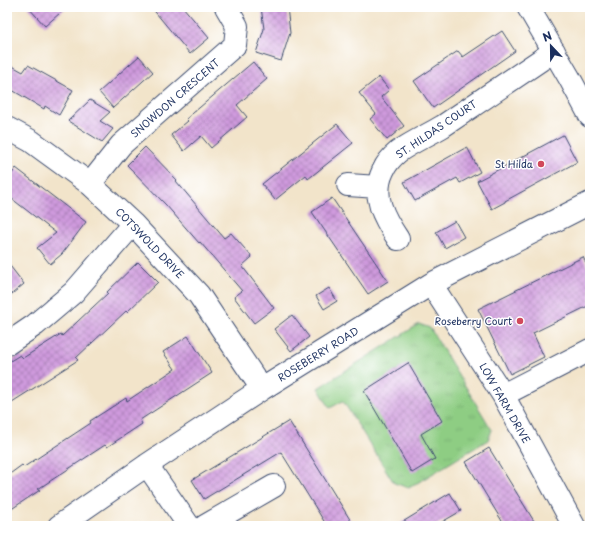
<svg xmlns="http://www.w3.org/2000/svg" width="597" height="533" viewBox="0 0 597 533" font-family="'Playpen Sans',sans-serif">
<defs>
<pattern id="grass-tufts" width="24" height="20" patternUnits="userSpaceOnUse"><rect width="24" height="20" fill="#8ecd83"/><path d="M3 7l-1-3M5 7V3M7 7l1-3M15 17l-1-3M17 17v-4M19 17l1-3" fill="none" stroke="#7ab074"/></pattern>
<pattern id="building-cross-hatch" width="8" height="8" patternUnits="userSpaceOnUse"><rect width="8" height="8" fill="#cf9add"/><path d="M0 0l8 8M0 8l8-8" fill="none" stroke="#a77eb6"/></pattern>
</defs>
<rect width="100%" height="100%" fill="#fff"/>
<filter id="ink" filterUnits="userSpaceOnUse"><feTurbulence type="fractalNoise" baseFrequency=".025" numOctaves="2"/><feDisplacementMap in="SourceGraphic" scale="8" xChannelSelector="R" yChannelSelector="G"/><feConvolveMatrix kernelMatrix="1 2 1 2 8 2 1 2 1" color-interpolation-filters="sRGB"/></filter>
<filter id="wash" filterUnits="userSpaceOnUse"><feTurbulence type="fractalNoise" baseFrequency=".012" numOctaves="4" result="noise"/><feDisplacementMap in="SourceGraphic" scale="16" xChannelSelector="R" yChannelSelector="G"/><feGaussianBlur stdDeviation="0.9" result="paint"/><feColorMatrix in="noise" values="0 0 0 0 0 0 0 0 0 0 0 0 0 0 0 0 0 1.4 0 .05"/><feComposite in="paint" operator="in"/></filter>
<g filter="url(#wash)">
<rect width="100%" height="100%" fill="#f2e4ca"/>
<path fill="url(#grass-tufts)" stroke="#547e70" d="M419 324 430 328 492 430 488 440 409 488 394 483 343 401 330 408 318 388Z"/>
<g id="blocks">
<path fill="url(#building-cross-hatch)" d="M28 7H67L45 26Z
M151 7H183L209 38 190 54Z
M261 7H287L290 33 281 61 256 53 264 29Z
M502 31 515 51 433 108 414 81 458 51 463 57Z
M139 56 153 72 113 108 99 92Z
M253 62 267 79 237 105 247 117 211 148 201 136 184 151 171 135 188 121 186 119Z
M7 63 23 72 28 65 73 90 59 115 45 106 44 109 7 87Z
M379 77 389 90 381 97 404 126 387 140 370 119 376 114 359 93Z
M90 100 110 112 100 121 113 129 102 142 68 121Z
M337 124 353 143 308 179 306 175 275 200 262 184Z
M563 135 577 162 505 201V202L492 209 477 181Z
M145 147 177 180 176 181 224 238 231 233 252 257 242 266 274 308 254 323 234 297 242 291 200 242 199 243 166 205 127 165Z
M467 147 480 172 460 183 457 178 415 201 404 182Z
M16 168 86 222 62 254 50 264 37 248 56 233 7 195V181Z
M332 198 388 281 368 294 312 212Z
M455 221 464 237 445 248 436 232Z
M583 257 590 271V305L533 333 544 357 510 374 478 309Z
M7 262 24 284 7 298Z
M138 262 158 282 127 312 126 311 76 358 78 360 12 402 7 394V363L20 355 23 358 61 334 62 336 108 293 107 292Z
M329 288 337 301 324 309 316 296Z
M292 315 309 337 291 351 274 329Z
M188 336 212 373 140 420 142 424 107 447 105 445 38 489 40 490 7 512V476L22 465 24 467 91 423 90 421 126 398 127 401 175 369 163 352Z
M408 363 442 421 421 434 435 459 412 473 364 391Z
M289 421 354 526H327L281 452 204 499 192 480Z
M489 448 537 526H505L466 462Z
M450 493 461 511 435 526H396Z"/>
</g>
</g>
<g filter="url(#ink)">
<use href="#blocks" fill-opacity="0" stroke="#3b4a6e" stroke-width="1"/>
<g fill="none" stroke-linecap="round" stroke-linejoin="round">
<defs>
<path id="minor" d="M528 7 570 79 590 116
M7 128 31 141 90 184 133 224 199 295 262 389
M90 184 121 145 235 45 237 26 226 7
M348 185 378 187
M398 239C384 218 371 196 383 171 386 164 392 157 398 152 412 142 428 135 443 126 480 101 517 76 554 51
M431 284 503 395 574 526
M7 344 35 325 74 292 133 224
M503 395 590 350
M147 465 189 526
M59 526 147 465 262 389 431 284 590 203
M205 526 274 486"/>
</defs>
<use href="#minor" stroke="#3b4a6e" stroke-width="24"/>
<use href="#minor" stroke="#fff" stroke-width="22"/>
</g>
</g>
<g fill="#d1495b" stroke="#fff" stroke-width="1.5">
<circle cx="541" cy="164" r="4"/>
<circle cx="520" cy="321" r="4"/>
</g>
<g text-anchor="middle" stroke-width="3" stroke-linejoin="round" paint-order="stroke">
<g font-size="10" fill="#1b2f5e" stroke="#fff">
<text transform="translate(175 98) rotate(-41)" y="4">SNOWDON CRESCENT</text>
<text transform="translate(436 129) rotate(-34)" y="4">ST. HILDAS COURT</text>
<text transform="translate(150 243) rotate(46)" y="4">COTSWOLD DRIVE</text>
<text transform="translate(318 354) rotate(-32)" y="4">ROSEBERRY ROAD</text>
<text transform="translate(505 403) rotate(60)" y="4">LOW FARM DRIVE</text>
</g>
<g font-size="10" fill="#1b2f5e" stroke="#fff" text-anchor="end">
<text x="533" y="168">St Hilda</text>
<text x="512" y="325">Roseberry Court</text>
</g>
</g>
<rect width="597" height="533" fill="none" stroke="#fff" stroke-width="24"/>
<g transform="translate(551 46) rotate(338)" stroke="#ffffff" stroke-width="3" paint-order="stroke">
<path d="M0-3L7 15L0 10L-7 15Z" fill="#1b2f5e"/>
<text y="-6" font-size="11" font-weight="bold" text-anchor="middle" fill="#1b2f5e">N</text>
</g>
</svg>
